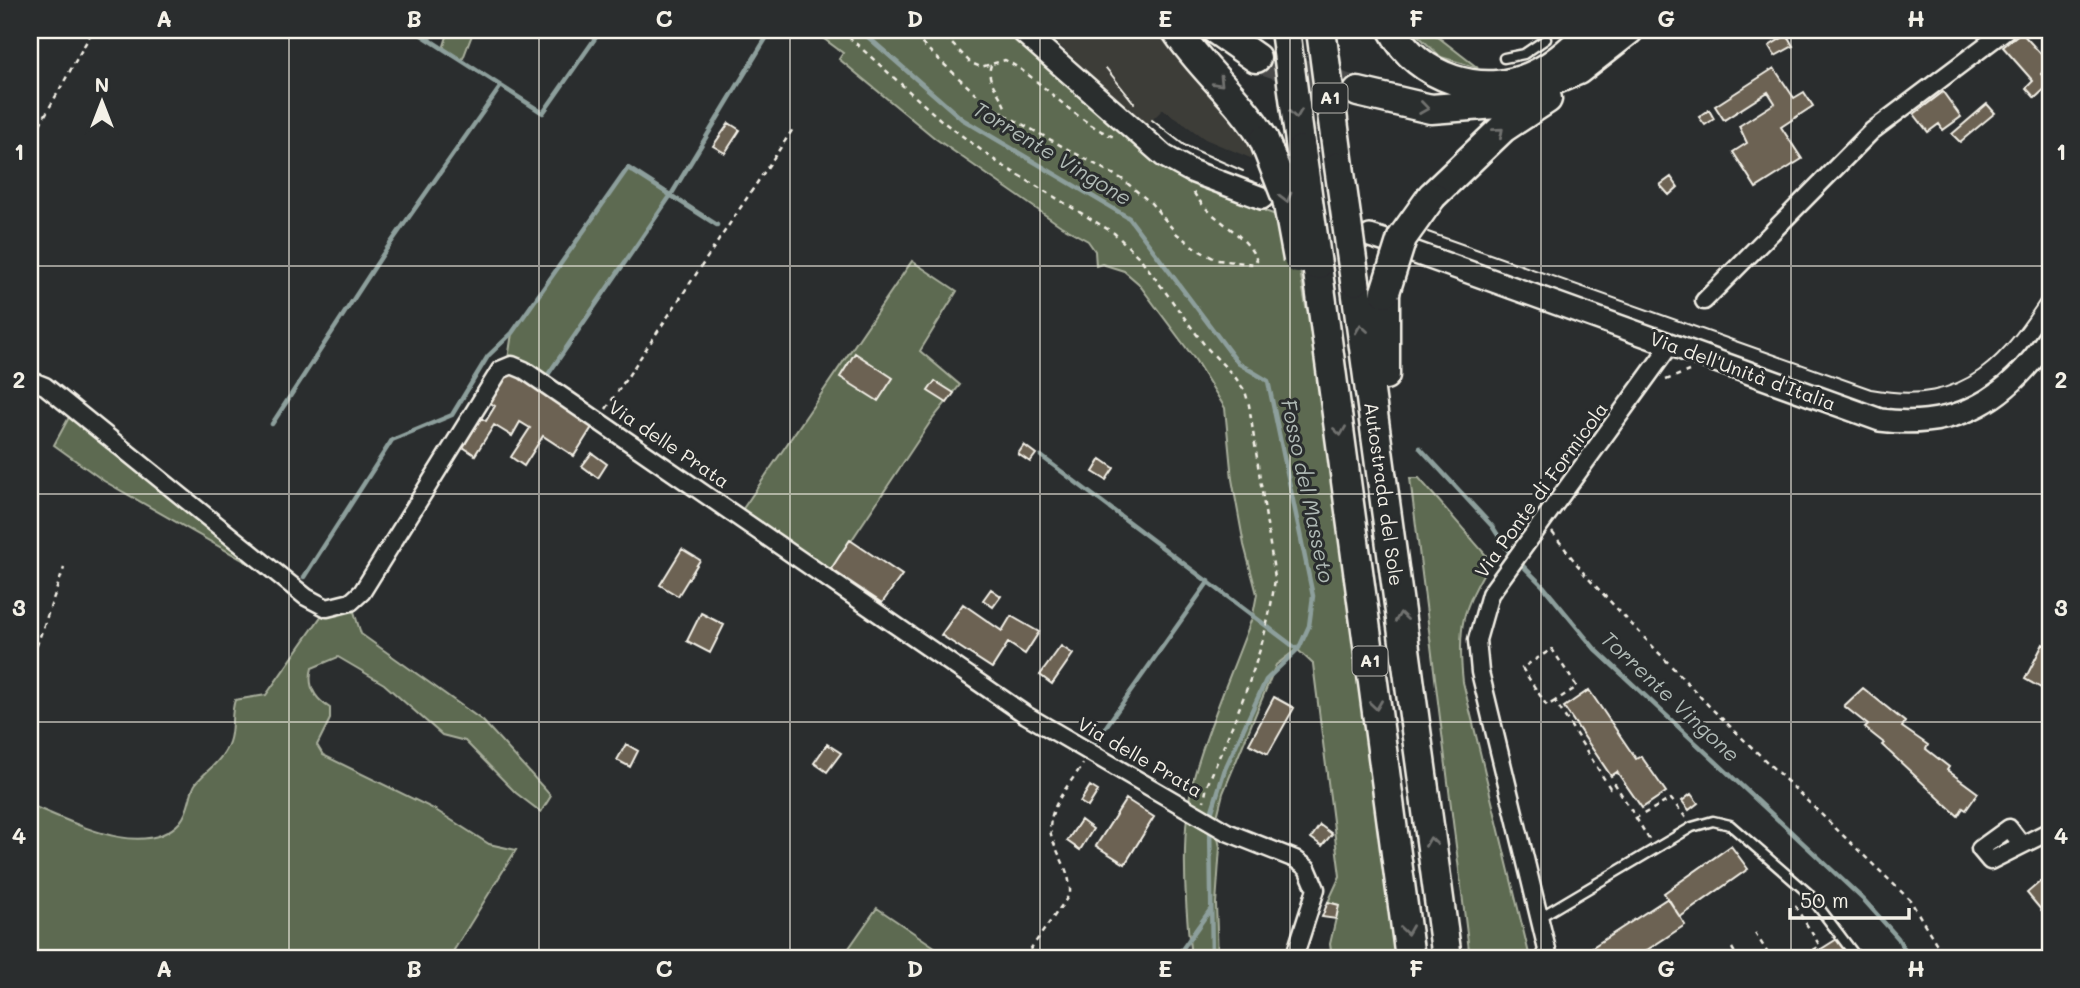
<svg xmlns="http://www.w3.org/2000/svg" width="2080" height="988" viewBox="0 0 2080 988" font-family="Mali,sans-serif">
<rect width="100%" height="100%" fill="#2a2d2e"/>
<filter id="ink" filterUnits="userSpaceOnUse"><feTurbulence type="fractalNoise" baseFrequency=".0143" numOctaves="2"/><feDisplacementMap in="SourceGraphic" scale="14" xChannelSelector="R" yChannelSelector="G"/><feConvolveMatrix kernelMatrix="1 2 1 2 8 2 1 2 1" color-interpolation-filters="sRGB"/></filter>
<g filter="url(#ink)">
<path fill="#3e3d39" d="M1043 30H1163L1248 136 1260 162 1205 139 1163 109 1146 126Z"/>
<path fill="#5d6a51" stroke="#a8ae9c" stroke-width="2" d="M449 30H481L472 35 462 61 443 49Z
M812 30H1021L1146 142 1262 198 1265 211 1292 221 1306 307 1331 363 1410 958H1332L1330 944 1339 905 1328 902 1340 876 1313 664 1297 649 1276 665 1223 793 1215 825 1220 847 1216 904 1218 958H1191C1185 905 1180 828 1194 777 1209 722 1234 668 1253 615L1257 594 1244 545 1232 479 1225 408 1196 361 1138 283 1124 271 1102 264 1096 266 1095 251 1088 241 1061 226 936 139 839 59 843 53Z
M1412 30H1429L1478 68 1441 57Z
M628 168 671 195 547 376 541 381 507 366 512 333Z
M912 261 957 291 920 351 960 385 931 421 827 577 738 516Z
M74 408 306 596 104 481 54 445Z
M1410 478H1419L1491 561C1462 608 1457 627 1463 682L1530 958H1470Z
M351 602 361 634 483 721 551 796 541 812 516 793 465 741 442 735 384 684 338 657 312 668C307 686 315 699 330 708V719L317 745 323 755 434 809 489 844 516 850 449 958H42L30 950V805C70 820 143 862 180 822 191 809 189 792 196 783 207 770 223 760 229 742 234 729 230 714 235 700L266 695 327 608Z
M877 908 948 956 947 958H842Z"/>
<g fill="none" stroke-linecap="round" stroke-linejoin="round">
<path stroke="#8d9f9c" stroke-width="4.5" d="M414 30 543 113 601 30
M860 30 962 119 1129 218 1238 363 1268 381 1313 596 1309 626 1299 648 1266 680 1225 769 1210 817
M547 376 671 195 771 30
M272 424 383 254 501 86
M1420 448 1492 526 1509 552 1543 586 1595 649 1864 900 1898 938 1909 958
M1041 456 1297 649
M304 577 392 440 452 415 488 356 512 333 628 168 717 225
M1095 742 1209 581
M1210 826 1212 958
M1176 958 1210 910"/>
</g>
<path fill="#6c6253" stroke="#f4f1e8" stroke-width="2" d="M2021 32 2050 64 2041 74 2050 84 2035 98 2026 88 2033 81 2003 47Z
M1787 35 1793 46 1775 56 1769 46Z
M1774 68 1794 98 1804 92 1813 106 1781 127 1802 159 1756 188 1733 152 1747 143 1739 126 1775 103 1768 92 1724 120 1715 106Z
M1943 92 1961 117 1943 130 1939 124 1928 132 1914 114Z
M1987 104 1995 113 1960 142 1952 134Z
M1709 110 1714 119 1705 125 1699 117Z
M729 123 740 130 725 153 713 146Z
M1671 177 1678 187 1669 195 1660 185Z
M855 353 893 378 878 401 840 377Z
M510 370 594 424 574 456 543 436 524 466 511 457 530 428 520 422 512 436 494 425 475 455 463 447 481 418 486 421 495 406 489 402Z
M935 381 954 393 947 403 928 391Z
M1024 445 1036 454 1030 462 1018 454Z
M592 453 607 464 598 478 582 466Z
M1101 459 1114 468 1106 480 1093 472Z
M850 540 902 575 882 603 831 569Z
M682 549 700 560 678 596 660 585Z
M991 589 1001 596 993 607 983 600Z
M963 604 1002 631 1011 616 1039 632 1025 654 1008 643 992 668 941 635Z
M701 613 724 625 710 653 687 641Z
M2043 644 2050 648V693L2025 679Z
M1061 646 1073 654 1052 684 1040 675Z
M1863 688 1905 722 1902 727 1928 745 1926 749 1949 767 1947 770 1978 793 1966 810 1963 808 1958 816 1882 745 1884 743 1865 728 1868 725 1844 706Z
M1589 690 1636 759 1641 756 1666 792 1642 808 1617 772 1611 776 1564 707Z
M1274 697 1294 708 1268 754 1249 744Z
M626 744 638 751 630 767 617 760Z
M827 744 841 753 827 772 814 763Z
M1090 786 1098 791 1088 807 1080 802Z
M1691 794 1698 803 1689 810 1682 801Z
M1126 799 1154 817 1125 864 1096 846Z
M1081 820 1093 829 1080 850 1067 841Z
M1320 825 1332 834 1322 846 1311 838Z
M1731 846 1748 869 1680 917 1664 893Z
M2050 873V914L2047 917 2027 893Z
M1668 898 1685 925 1635 958H1597L1591 948Z
M1328 902 1339 905 1336 919 1322 917Z
M1837 939 1850 958H1807Z"/>
<g fill="none" stroke-linecap="round" stroke-linejoin="round">
<path stroke="#484a4a" stroke-width="28" stroke-dasharray="28 14" stroke-linecap="butt" d="M1256 58 1350 89"/>
<defs>
<path id="lane" d="M1504 58 1524 54 1546 39
M1540 917 1692 827 1713 821 1730 825 1808 893 1857 958"/>
<path id="street" d="M1704 301 1872 131 2006 30
M30 380 45 386 306 597 327 608 351 602 362 592 500 370 512 365 524 370 1026 715 1227 832 1295 859 1307 868 1316 889 1294 958
M2022 845 2009 828 1980 849 1990 861 2050 831
M1549 958 1480 672 1477 640 1490 594 1671 344"/>
<path id="secondary" d="M1021 30 1164 156 1191 171 1262 198
M1370 236 1389 242
M1416 253 1880 420C1958 430 2008 399 2050 336"/>
<path id="highway" d="M1176 30C1202 70 1240 98 1264 140
M1216 30 1256 58
M1285 30 1301 150
M1321 30 1339 166
M1393 30C1417 78 1483 99 1532 76 1554 66 1575 47 1591 30
M1358 92 1431 109 1497 104 1578 70 1629 30
M1432 196 1503 128 1547 99
M1317 265 1410 958
M1355 281 1447 958
M1385 292V375"/>
</defs>
<use href="#lane" stroke="#f4f1e8" stroke-width="13"/>
<use href="#street" stroke="#f4f1e8" stroke-width="21"/>
<use href="#secondary" stroke="#f4f1e8" stroke-width="26"/>
<use href="#highway" stroke="#f4f1e8" stroke-width="33"/>
<path stroke="#f4f1e8" stroke-width="2.5" stroke-dasharray="5 5" stroke-linecap="butt" d="M841 30 942 121 1000 164 1114 233 1141 259 1206 347 1235 377 1245 391 1249 405 1275 578C1267 651 1235 718 1207 786L1204 801
M907 30 989 106 1122 179 1151 203 1177 234 1198 250 1217 260 1254 264 1257 261C1245 230 1207 219 1193 191
M938 30 971 63 981 67 1005 60C1045 81 1069 118 1114 137
M991 65C985 81 1000 92 1005 107L1002 113
M30 142 93 30
M1666 380 1689 371
M606 409 793 129
M1552 532 1586 576 1710 707 1910 900 1945 958
M30 665 64 568
M1555 701 1547 706 1522 668 1552 649 1577 687 1555 701 1610 788 1615 784 1636 818 1671 799 1686 818
M1636 818 1649 839
M1795 906 1820 946 1800 958
M1755 933 1771 958
M1732 948 1738 958
M30 950 42 958
M1024 958 1070 894C1071 872 1059 858 1052 838 1043 812 1070 784 1083 764"/>
<use href="#lane" stroke="#2a2d2e" stroke-width="8"/>
<use href="#street" stroke="#2a2d2e" stroke-width="16"/>
<use href="#secondary" stroke="#2a2d2e" stroke-width="21"/>
<use href="#highway" stroke="#2a2d2e" stroke-width="28"/>
<path stroke="#f4f1e8" stroke-width="2" d="M1106 68 1134 103
M1152 120 1184 145 1243 171
M1428 232 1871 389C1967 407 2003 357 2050 285"/>
<defs>
<path id="highway-bridge" d="M1264 140 1287 199 1298 259
M1301 150 1317 265
M1339 166 1355 281
M1385 292 1402 238 1432 196"/>
</defs>
<use href="#highway-bridge" stroke="#f4f1e8" stroke-width="33" stroke-linecap="butt"/>
<use href="#highway-bridge" stroke="#2a2d2e" stroke-width="28"/>
</g>
<defs><path id="oneway-chevron" d="M-2-3.5L2.5 0L-2 3.5" fill="none" stroke-width="1.6" stroke-linecap="round" stroke-linejoin="round" transform="scale(1.75)"/></defs>
<g stroke="#71726f">
<use href="#oneway-chevron" transform="translate(1219 82) rotate(46)"/>
<use href="#oneway-chevron" transform="translate(1424 108) rotate(8)"/>
<use href="#oneway-chevron" transform="translate(1296 114) rotate(82)"/>
<use href="#oneway-chevron" transform="translate(1499 132) rotate(-41)"/>
<use href="#oneway-chevron" transform="translate(1286 198) rotate(75)"/>
<use href="#oneway-chevron" transform="translate(1361 329) rotate(-98)"/>
<use href="#oneway-chevron" transform="translate(1340 431) rotate(82)"/>
<use href="#oneway-chevron" transform="translate(1401 617) rotate(-98)"/>
<use href="#oneway-chevron" transform="translate(1376 705) rotate(82)"/>
<use href="#oneway-chevron" transform="translate(1431 842) rotate(-98)"/>
<use href="#oneway-chevron" transform="translate(1407 930) rotate(82)"/>
</g>
</g>
<path fill="none" stroke="#f4f1e8" stroke-width="2" stroke-opacity="0.55" d="M289 30V958M539 30V958M790 30V958M1040 30V958M1290 30V958M1541 30V958M1791 30V958M30 266H2050M30 494H2050M30 722H2050"/>
<g text-anchor="middle" stroke-width="6" stroke-linejoin="round" paint-order="stroke">
<g fill="#2a2d2e" stroke="#b7b6b0" stroke-width="2">
<rect x="1312.5" y="83.5" width="35" height="29" rx="5"/>
<rect x="1352.5" y="646.5" width="35" height="29" rx="5"/>
</g>
<g font-size="18" font-weight="bold" fill="#f4f1e8">
<text x="1330" y="104">A1</text>
<text x="1370" y="667">A1</text>
</g>
<g font-size="19" fill="#f4f1e8" stroke="#2a2d2e">
<text transform="translate(1743 371) rotate(20)" y="7">Via dell'Unità d'Italia</text>
<text transform="translate(669 444) rotate(34)" y="7">Via delle Prata</text>
<text transform="translate(1541 490) rotate(-54)" y="7">Via Ponte di Formicola</text>
<text transform="translate(1384 494) rotate(82)" y="7">Autostrada del Sole</text>
<text transform="translate(1140 757) rotate(30)" y="7">Via delle Prata</text>
</g>
<g font-size="21" font-style="italic" fill="#b0bab6" stroke="#2a2d2e">
<text transform="translate(1052 154) rotate(31)" y="7">Torrente Vingone</text>
<text transform="translate(1307 491) rotate(78)" y="7">Fosso del Masseto</text>
<text transform="translate(1670 697) rotate(43)" y="7">Torrente Vingone</text>
</g>
</g>
<rect width="2080" height="988" fill="none" stroke="#2a2d2e" stroke-width="77"/>
<g transform="translate(102 102)" stroke="#2a2d2e" stroke-width="5" paint-order="stroke">
<path d="M0-5L12 26L0 18L-12 26Z" fill="#f4f1e8"/>
<text y="-10" font-size="19" font-weight="bold" text-anchor="middle" fill="#f4f1e8">N</text>
</g>
<path d="M1790 908v10h119v-10" fill="none" stroke="#f4f1e8" stroke-width="3.5"/>
<text x="1800" y="908" font-size="21" fill="#f4f1e8" stroke="#2a2d2e" stroke-width="5" paint-order="stroke">50 m</text>
<rect x="38" y="38" width="2004" height="912" fill="none" stroke="#f4f1e8" stroke-width="2.5"/>
<g font-size="23" text-anchor="middle" font-weight="bold" fill="#f4f1e8">
<text x="164" y="27">A</text>
<text x="414" y="27">B</text>
<text x="664" y="27">C</text>
<text x="915" y="27">D</text>
<text x="1165" y="27">E</text>
<text x="1416" y="27">F</text>
<text x="1666" y="27">G</text>
<text x="1916" y="27">H</text>
<text x="19" y="160">1</text>
<text x="2061" y="160">1</text>
<text x="19" y="388">2</text>
<text x="2061" y="388">2</text>
<text x="19" y="616">3</text>
<text x="2061" y="616">3</text>
<text x="19" y="844">4</text>
<text x="2061" y="844">4</text>
<text x="164" y="977">A</text>
<text x="414" y="977">B</text>
<text x="664" y="977">C</text>
<text x="915" y="977">D</text>
<text x="1165" y="977">E</text>
<text x="1416" y="977">F</text>
<text x="1666" y="977">G</text>
<text x="1916" y="977">H</text>
</g>
</svg>
